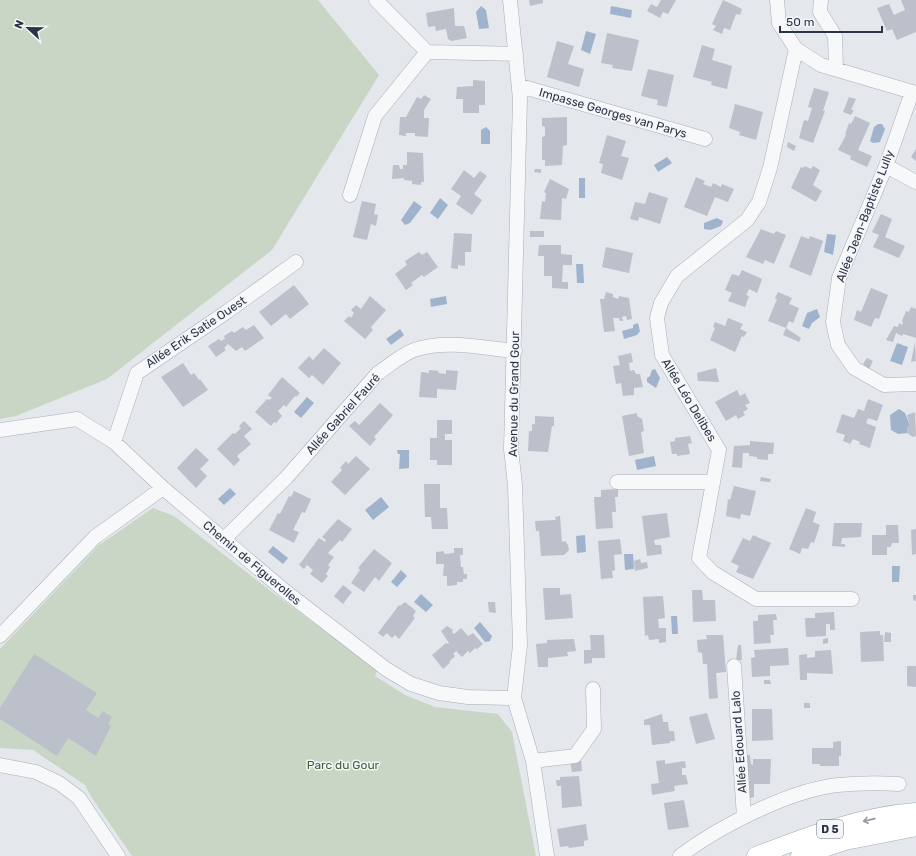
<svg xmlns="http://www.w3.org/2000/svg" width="916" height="856" viewBox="0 0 916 856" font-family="Rubik,sans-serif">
<rect width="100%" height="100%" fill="#e4e7ec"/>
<path fill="#c9d6c5" d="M0 0H318L379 75 272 250 107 379 16 416 0 419Z
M153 508 174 516 276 595 377 670 375 676 405 695 435 707 498 714 512 732 536 856H132L92 798 85 785 33 750 0 748V649L99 545Z"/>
<path fill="#9fb4cc" d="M481 6 486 10 489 28 479 29 476 12Z
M611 6 632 10 631 18 610 14Z
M586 31 596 34 590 54 581 50Z
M878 124H882L885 129 880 142 873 143 870 141 874 127Z
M486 127 490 131V144H481V130Z
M667 157 672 163 658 172 654 165Z
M579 178H585V198H579Z
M440 198 448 205 438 219 430 213Z
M414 201 422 207 410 223 405 225 401 220Z
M717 218 723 221 721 226 710 230 704 229V223Z
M827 234 836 235 833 255 824 252Z
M576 264H583L584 283H577Z
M446 296 447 304 431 307 430 299Z
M817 309 820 317 812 323 809 329 802 326 807 313Z
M638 323 640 331 637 335 624 339 622 331 633 328V325Z
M400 329 404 335 391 345 386 339Z
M897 343 908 347 902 365 890 361Z
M655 369 660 378 656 388 647 382V378L650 376 652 370Z
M307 397 314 403 301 418 294 412Z
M899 409 905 413 910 425 907 428V433L898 434 891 430 890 415Z
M397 450H409V468L399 469 400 454H398Z
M654 456 656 466 637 470 635 460Z
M230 488 236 494 224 505 218 499Z
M381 497 389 507 373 520 365 510Z
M585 535 586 552 577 553 576 536Z
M273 546 288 558 283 564 268 552Z
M624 554H633L634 569 625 570Z
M892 566H900L899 582H892Z
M401 570 407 576 397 587 391 582Z
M421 594 433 605 426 612 414 602Z
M671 616H677L678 634H672Z
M480 622 492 636 490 641 485 642 474 628Z"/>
<path fill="#bbc0ca" d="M529 0H543V3L530 6Z
M661 0H676L668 14 663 12 660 18 647 11 651 4 657 7Z
M723 0 742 9 740 15 736 14 730 30 724 28 722 34 713 30 716 26 712 24Z
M901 0H916V32L897 40 892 29 887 31 877 8 889 4 894 15 905 10Z
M454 8 455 26H464L467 38 452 41 448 39 446 29 436 31 435 26 428 27 426 13Z
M607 33 639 40 632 71 612 68 613 65 601 63Z
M557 41 574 46 568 64 584 69 579 87 547 77Z
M702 45 715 49 712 60 732 66 727 89 711 85 712 82 693 77Z
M648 69 674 75 667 107 657 105 658 100 641 96Z
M473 80 485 81V105H479V113H463V99H456L457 87 473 86Z
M814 88 829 92 823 111H825L813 143 799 138 804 120 808 121 812 108 808 107Z
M424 95 431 99 424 110V118H429L428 137 415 136V133H406V136L399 135 400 117H406L417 97 421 99Z
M849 97 856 99 851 110H854L851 115 843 112Z
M735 104 763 112 756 140 739 135 740 132 729 128Z
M855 116 870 123 858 150 872 156 867 167 850 159 851 156 838 150 846 135 845 134 849 123 851 124Z
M567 117V145L563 146 562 165 545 166V160H542V137L545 136V127L542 126V118Z
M607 135 626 141 621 156 629 158 622 180 601 173 603 164 599 163Z
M788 142 796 146 794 151 787 147Z
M916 149V161L911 157Z
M407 152 423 153 424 182H421V185L412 184V181L404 180V178L392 179 393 165H399L400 169H403V165H407Z
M805 166 811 169 813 166 820 170 813 185 822 191 816 202 791 188 801 167 803 168Z
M535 169H541V173L534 172Z
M464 170 474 178 480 171 487 176 474 194 482 200 472 215 456 204 461 196 451 189Z
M696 177 705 181 703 184 711 187 713 183 721 187 722 184 734 189 728 202 715 197 707 216 684 207Z
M550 179 569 189 566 199 562 198 561 220 540 219 542 201 545 202 546 193 544 192Z
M649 192 668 198 660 224 639 217 638 221 630 219 635 202 645 204Z
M362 201 376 204 374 214 378 215 376 226 371 224 367 240 353 237Z
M881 214 892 219 885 237 905 246 899 258 873 247 879 235 872 232Z
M761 229 774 234 776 231 786 235 774 264 765 260 763 264 746 257Z
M530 231H544V237H530Z
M454 233 472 234 471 252H465V266L458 265V269L451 268Z
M801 236 809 239 810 236 823 241 811 276 789 267Z
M539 245H561V254L572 255V265H563L562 282H568V289L552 288V276H544V256H538Z
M606 247 633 253 629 273 602 267Z
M419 252 422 255 427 252 438 267 424 277 422 275 411 283 413 285 406 290 395 274 407 265 405 261Z
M742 270 762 279 757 293 749 289 746 295 749 296 745 307 728 301 732 293 725 290 732 274 739 276Z
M294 285 309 304 290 319 286 314 271 326 259 312Z
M871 288 888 295 879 319 875 318 871 327 854 320 857 310 861 312Z
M606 292 613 294V297L618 299 619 296 629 298 632 319 627 320 626 316 622 317 623 321H620L619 318H613L615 331 604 332 600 299H604Z
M778 292 792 298 789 304 799 308 793 323 789 321 786 328 768 321 777 299 775 298Z
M370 296 386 310 371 327 373 330 365 339 344 321 349 316 351 318 354 313 351 310 356 305 361 309Z
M911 307 916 309V338L903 334 902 336 896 333 893 342 886 340 894 326 898 327 899 323 902 325 903 322 902 321 906 311 909 312Z
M728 318 743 324 740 329 747 332 744 337 742 336 735 352 710 340 715 328 713 327 715 322 725 326Z
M254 325 264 338 245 351 242 347 236 351 228 344 224 348 226 350 216 357 208 346 219 339 221 341 225 339 224 336 232 331 234 333 243 327 246 330Z
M786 328 801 338 799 342 783 335Z
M915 342 916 361 911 362Z
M324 348 341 363 323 385 312 375 309 378 298 368 309 356 313 360Z
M631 353 633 362 629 363 630 371 634 370 636 374H640L643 387 634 388V395L623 396 621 383 616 384 613 366 620 365 618 356Z
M867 358 873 361 869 369 863 364Z
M183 363 191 375 194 373 199 380 200 379 208 390 183 407 161 377Z
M716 368 719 382 698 381 697 373Z
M429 370 439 371 438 373 446 374V370L458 371 456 390 437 389V398L419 397 421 372 429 373Z
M282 377 300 393 296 397 295 396 286 407 284 405 278 411 282 416 276 423 274 422 271 426 255 412 267 399 269 400 272 398 268 395Z
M737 390 740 396 745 393 750 403 745 405 748 409 743 412 745 415 738 419 736 415 726 421 715 402Z
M868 399 883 405 877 421 868 418 866 423 876 427 870 448 859 444 860 442 853 439 850 444 843 441 845 435 836 432 842 414 854 418 858 409 864 411Z
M380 403 393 415 374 437 376 439 370 446 349 426 355 421 359 425Z
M915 412 916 436 913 437 907 433V428L910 425 907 415Z
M637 413V416L642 419 644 431 641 432 644 453 629 456 622 416Z
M535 416 554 417V426H552L548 452 528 451 529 431H532V424H535Z
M437 420H452V434H445V440H452V465H437V460H430V438H437Z
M244 421 252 429 244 436 251 444 237 456 240 460 234 466 217 449 233 433 235 434 241 428 239 426Z
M690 436 692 443 688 444 690 454 677 456V454H672L670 442 675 441V438Z
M750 441 774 443 773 454H768V460L757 459V457L749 456V453H743L742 468 732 467 734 446 750 445Z
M196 448 209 460 200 469 207 476 196 488 177 468Z
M356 456 370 469 345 495 331 482 342 470 340 468 346 461 348 464Z
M761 477 771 479 770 482 760 481Z
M424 484H440V508H447L448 529H432L431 517H425Z
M734 486 756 491 750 516 741 514 740 519 726 516 728 499 730 500Z
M618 489V497H615L616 512H612L613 528 596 529 594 497H601V490Z
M294 491 311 499 305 513 302 512 293 530 299 532 294 543 269 530 278 513 280 514 289 496 291 497Z
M806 508 816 512 813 522 820 525 814 543 811 542 808 549 802 548 800 554 789 549Z
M667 513 670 537 654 540 655 545H661L662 554 647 556 642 516Z
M560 516 562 542 565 541 568 545 569 550 564 555 541 556 539 531H536L535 521 556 520 555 517Z
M338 519 352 529 342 542 340 540 328 553 334 557 328 565 330 567 326 574 328 576 322 583 310 574 313 570 307 565 304 569 299 565 319 538 325 542 326 540 322 537Z
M834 523H862L861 537 842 538 841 544H845V547L832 546Z
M886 525H898L899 543H892L891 547H887V555H872V535H886Z
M916 529V554L912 555 911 530Z
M753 535 771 543 753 579 736 572 739 566 731 562 743 538 750 541Z
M620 539 622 554 614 555 615 570 612 571 613 578 601 579 598 541Z
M454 548H463V555H460L461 567H463L464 574H467V579H463V582H457V585L447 586V576H443L444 564H436V552L444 551V554L454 553Z
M374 549 392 563 379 581 375 577 364 592 351 583 360 570 358 568Z
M640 559 641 563 647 562 648 568 635 571 634 561Z
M343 585 352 592 343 604 334 596Z
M543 588H560V595L571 594 573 618 545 620Z
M692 590H702L703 600H715L716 621 693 622Z
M913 595H916V601L913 600Z
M663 596 665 618 658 619 659 628H666V642L659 643V639L649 640 648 635 645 636 643 597Z
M405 602 416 611 413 616 415 618 399 639 395 635 392 638 387 633 383 637 378 633 399 605 400 606Z
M488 602H495L496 613 489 612Z
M834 612 835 630H830V624H826V636L806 637 805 618H815V613Z
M776 614 777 620H773L774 635H770L771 643 754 644 753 621H758V615Z
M447 626 453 630 452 632 454 634 461 628 468 636 473 633 483 644 477 649 475 648 470 653 468 651 462 657 456 651 453 654 455 656 449 662 450 663 443 669 432 655 446 643 448 644 449 643 441 631Z
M880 631V635H883L884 661 861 662 860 632Z
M885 632 891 633V642H884Z
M590 635H604L605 658H592V663L584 664V650H591Z
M706 635H723L726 672 716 673 718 698 709 699 707 664H703L702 653 698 652 697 640 707 639Z
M828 638V643L823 644V639Z
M574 639 576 651 567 652 568 656 548 658V667H538L536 644 547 643V640Z
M738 645H741L742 660H736Z
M788 648 789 665 770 666V676L752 677 751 658 755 657 754 650Z
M831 650 833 674 807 673V680H800L799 655 807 654V658L815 657V651Z
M34 654 97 693 86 710 98 718 103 711 112 717 108 724 111 726 96 756 68 738 57 756 0 719V708Z
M907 666H916V687L907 686Z
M764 680H770L771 684H764Z
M804 703H810V708H804Z
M752 709H772L773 740 752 741Z
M707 713 715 739 696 744 689 717Z
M662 714 663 722H668L669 731H674L675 741H670V743L652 745 650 725H644V720Z
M841 741V756H839V766H820V764H812V748H833V742Z
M743 755H750L751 764 753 765V759H771L770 784H754V797L746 799Z
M581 760 582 771 572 772 570 761Z
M665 760V764L685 761 686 768H682V775H686L688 784 674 786 675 791 652 795 651 784 659 783 656 761Z
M579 776 582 806 562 808 561 786H557L556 780H560V777Z
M684 800 689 827 668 830 664 803Z
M586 824 588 840 584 841V846L569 848 568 846 560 847 557 829Z"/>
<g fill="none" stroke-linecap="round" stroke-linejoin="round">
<defs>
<path id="minor" d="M376 0 427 52
M510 0 520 99 511 449 515 485 520 645 514 698 533 761 547 856
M777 0 779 23 796 49 821 65 916 93
M821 0 820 12 835 36 836 68
M796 49 770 168 759 202 747 220 677 276 661 303 657 318 662 355 719 450 699 558 712 572 756 599H852
M520 86 705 139
M912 92 886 166 839 278 833 322 838 345 854 368 884 385 916 384
M886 166 916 182
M350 195 375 116 427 52 516 54
M0 430 77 419 114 442 163 488 285 591 386 669 411 684 439 693 468 697 514 698
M114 442 137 373 228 311 296 262
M617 482H713
M223 540 286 478 378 373C390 365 401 355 414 350 445 339 483 348 515 351
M0 636 95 537 163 488
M734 666 744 817
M533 761 575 756 594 729 593 689
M0 765 36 772 59 783 79 798 118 856
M680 856C718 827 790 790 838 785 858 783 879 783 899 784"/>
<path id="major" d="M756 856C807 836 861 816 916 812
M800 856 845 841 916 827"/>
</defs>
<use href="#minor" stroke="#a9aeb7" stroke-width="15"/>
<use href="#major" stroke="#a3abb8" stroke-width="19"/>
<use href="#minor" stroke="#f7f8fa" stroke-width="14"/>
<use href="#major" stroke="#fff" stroke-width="18"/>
</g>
<defs><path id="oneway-shaft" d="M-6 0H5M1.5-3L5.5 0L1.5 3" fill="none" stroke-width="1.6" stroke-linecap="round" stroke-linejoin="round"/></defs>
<use stroke="#959aa2" href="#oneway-shaft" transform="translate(869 820) rotate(167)"/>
<g text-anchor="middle" stroke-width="3" stroke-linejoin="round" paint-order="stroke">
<rect fill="#f4f6f9" stroke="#676e7b" stroke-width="1" x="817" y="820" width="26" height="18" rx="3"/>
<g font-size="11" font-weight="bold" fill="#2b3445">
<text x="830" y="833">D 5</text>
</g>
<g font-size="12" fill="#2b3445" stroke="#f4f6f9">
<text transform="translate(613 113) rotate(16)" y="4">Impasse Georges van Parys</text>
<text transform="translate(865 216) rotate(-69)" y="4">Allée Jean-Baptiste Lully</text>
<text transform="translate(196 332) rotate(-34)" y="4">Allée Erik Satie Ouest</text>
<text transform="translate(514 394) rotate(-89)" y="4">Avenue du Grand Gour</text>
<text transform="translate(689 400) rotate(59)" y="4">Allée Léo Delibes</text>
<text transform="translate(343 414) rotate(-48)" y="4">Allée Gabriel Fauré</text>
<text transform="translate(252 563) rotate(40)" y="4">Chemin de Figuerolles</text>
<text transform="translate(739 742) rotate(-94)" y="4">Allée Edouard Lalo</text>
</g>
<g font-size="12" fill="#3f6138" stroke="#f4f6f9">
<text x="343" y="769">Parc du Gour</text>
</g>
</g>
<g transform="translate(28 28) rotate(292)" stroke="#f4f6f9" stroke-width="3" paint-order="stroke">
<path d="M0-3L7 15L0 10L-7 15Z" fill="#2b3445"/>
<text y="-6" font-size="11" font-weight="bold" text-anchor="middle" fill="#2b3445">N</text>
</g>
<path d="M780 26v6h102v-6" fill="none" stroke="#2b3445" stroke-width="2"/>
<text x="786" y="26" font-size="12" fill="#2b3445" stroke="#f4f6f9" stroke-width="3" paint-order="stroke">50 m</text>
</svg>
